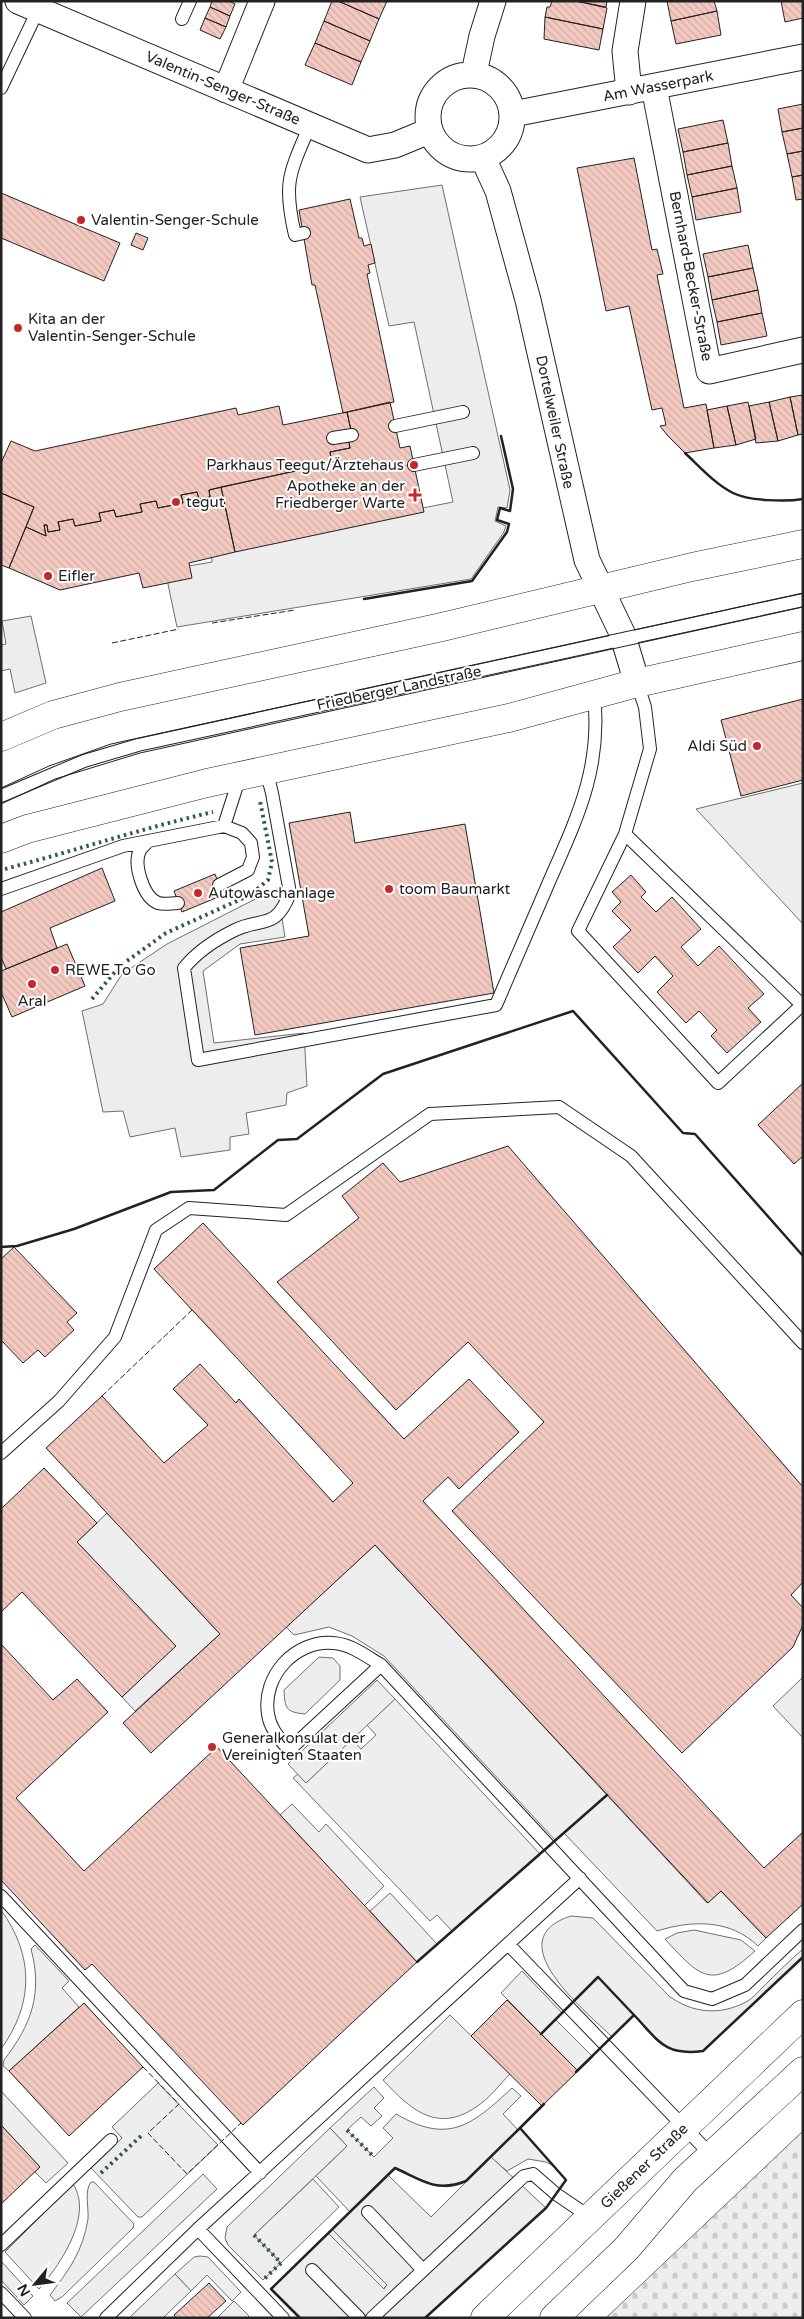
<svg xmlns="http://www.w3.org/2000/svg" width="804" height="2319" viewBox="0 0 804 2319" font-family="'Varela Round',sans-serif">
<defs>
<pattern id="cemetery-stones" width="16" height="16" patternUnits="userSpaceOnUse" patternTransform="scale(1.25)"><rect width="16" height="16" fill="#eee"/><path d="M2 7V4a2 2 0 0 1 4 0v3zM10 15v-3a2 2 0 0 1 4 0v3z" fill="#ccc"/></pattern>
<pattern id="building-back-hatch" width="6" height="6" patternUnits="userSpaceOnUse" patternTransform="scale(1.25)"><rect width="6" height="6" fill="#f3c9c0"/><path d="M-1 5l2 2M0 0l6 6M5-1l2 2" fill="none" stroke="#d0aca5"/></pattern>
</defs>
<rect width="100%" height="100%" fill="#fff"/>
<path fill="#eee" stroke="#6f6f6f" d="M107 1513 220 1634 135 1711 122 1697 175 1646 77 1542Z
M375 1545 707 1903 721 1891 766 1938 758 1946C730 1919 692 1920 657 1931L564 1833 555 1840 384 1656 352 1636 329 1627 294 1635 286 1627Z
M319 1657 333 1658 340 1666V1680L305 1714C286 1712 285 1709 284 1690Z
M395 1699 540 1854 452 1931 437 1915 430 1921 293 1778 298 1774 306 1783 352 1739 361 1749 376 1735 367 1725Z
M292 1804 319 1832 326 1824 384 1886 364 1906 280 1815Z
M390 1893 437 1944 417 1962 370 1911Z
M1 1910C34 1956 34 2003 1 2049Z
M571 1916 593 1918 669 1996C692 2013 719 2016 746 2002 752 1999 758 1992 763 1987 776 1974 789 1961 803 1949V1957L703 2051C663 2056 659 2040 634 2015L612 2037C587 2012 496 1940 571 1916Z
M694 1930 741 1940 755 1951C711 1991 700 1977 665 1939L677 1933Z
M35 1945 69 1981 62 1988 79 2007 9 2071 3 2066 4 2060C31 2025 43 1994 31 1949Z
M522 1971 562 2013 556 2020 593 2057 578 2071 501 1993Z
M450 2015 510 2074C499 2085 489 2099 476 2107 437 2134 410 2109 383 2080Z
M158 2083 218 2145 142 2217H138L91 2168 122 2138 112 2127Z
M374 2087 384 2098 374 2108 382 2116 371 2126 361 2117 347 2130 374 2157 393 2138 383 2128 396 2114C449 2145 472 2125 512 2088L521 2096 503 2114 518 2130 520 2128 554 2166 546 2162 528 2159 507 2171 490 2157C483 2165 474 2176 465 2182 441 2195 417 2178 395 2168L350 2212 316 2176 347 2146 330 2128Z
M1 2091 68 2163 46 2183 35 2172 40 2167 1 2125Z
M313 2179 339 2207 281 2263 254 2235Z
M91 2182H94L134 2224 133 2228 62 2297 55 2301 50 2295C69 2270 83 2251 88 2219 89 2209 84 2190 91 2182Z
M73 2184C94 2216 59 2266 39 2289L5 2252Z
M332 2229 387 2285 383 2289 328 2233Z
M200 2256 208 2257 241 2292 232 2301 207 2275 191 2291 175 2274 194 2257Z
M1 2261 33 2296 24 2305 1 2280Z
M234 2301 249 2316 247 2318H217Z"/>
<path fill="url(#cemetery-stones)" stroke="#6f6f6f" d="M803 2131V2318H606Z"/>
<path fill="#ededed" stroke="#6f6f6f" d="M442 185 510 490 507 508 498 507 495 521 506 526 504 532 471 579 177 627 165 570 212 562 211 550 453 502 414 322 389 326 360 197Z
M31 616 46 683 15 693 10 669 1 671V645L6 644 2 621Z
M803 783V924L696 809Z
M277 888 285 937 240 944 203 971 214 1043 304 1033 307 1086 287 1093 286 1105 246 1113 249 1134 230 1137V1150L181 1157 175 1128 130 1137 123 1111 103 1112 82 1011 103 1004 122 974 167 944Z
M802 1678H803V1738L773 1706Z
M377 1680 395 1699 306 1783 288 1764Z
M330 2128 347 2146 254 2235 281 2263 263 2280 228 2245 225 2238 227 2227Z
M491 2157 546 2208 425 2318H300L271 2289 328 2233 384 2289 387 2285 332 2229 388 2175 431 2217Z
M203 2174 217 2189 81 2317 67 2303Z
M175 2274 191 2291 163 2318H129Z"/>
<path fill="url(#building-back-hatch)" stroke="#222" d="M212 1H229L235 4 230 16 210 7Z
M332 1H338L379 19 370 41 324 21Z
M338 1H387L379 19Z
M552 1H576L607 8 603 29 545 17 547 7H550Z
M576 1H607L606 7Z
M667 1H714L717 11 671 21Z
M781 1H803V18L785 22Z
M210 7 230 16 226 27 205 18Z
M717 11 721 35 676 44 671 21Z
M545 17 603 29 599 50 544 39Z
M205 18 226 27 220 39 200 30Z
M324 21 370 41 361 62 315 43Z
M315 43 361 62 352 85 305 65Z
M803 104V128L782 132 778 109Z
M723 120 728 143 683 152 678 129Z
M803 128V151L787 154 782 132Z
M728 143 732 166 687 175 683 152Z
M803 151V175L792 177 787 154Z
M634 158 652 250 657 249 663 274 657 275 684 408 706 404 714 448 685 453 668 436 660 426 666 425 662 408 652 410 629 306 606 311 577 168Z
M732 166 737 188 692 197 687 175Z
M803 175V199L796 200 792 177Z
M737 188 741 212 696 220 692 197Z
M1 193 120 243 104 281 1 238Z
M350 199 359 238H362L364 246 371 244 375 263 368 265 370 273 367 274 394 402 343 413 315 285H312L299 210Z
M136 233 148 238 143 250 131 245Z
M748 245 753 268 708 277 703 254Z
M753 268 758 290 712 300 708 277Z
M758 290 762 313 717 322 712 300Z
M762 313 767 336 721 345 717 322Z
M803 395V434L798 435 790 397Z
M790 397 798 435 778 441 769 402Z
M390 402 400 448 410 446 424 512 235 552 221 487 332 463 330 452 350 448 348 436 352 435 347 412Z
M748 402 756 439 736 445 727 406Z
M769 402 778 441 756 443 749 406Z
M279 406 283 425 347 412 352 435 348 436 350 448 330 452 332 463 209 490 210 497 199 499 197 492 181 495 183 503 158 508 156 501 140 504 142 512 116 517 114 510 99 513 101 521 75 526 73 519 58 522 60 530 48 532 47 525H44L46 536 26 527 34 507 1 493V463L11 441 35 451 236 408 238 415Z
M727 406 736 445 714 448 707 410Z
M221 487 235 552 189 563 192 578 143 588 139 573 60 590 9 568 26 527 46 536 44 525H47L48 532 60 530 58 522 73 519 75 526 101 521 99 513 114 510 116 517 142 512 140 504 156 501 158 508 183 503 181 495 197 492 199 499 210 497 209 490Z
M1 493 34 507 9 568 1 565Z
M803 699V780L741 796 721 720Z
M350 812 355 843 465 824 494 993 255 1035 240 948 309 936 289 823Z
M102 868 115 901 50 928 57 948 6 969 1 957V912Z
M215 874 223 895 182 912 174 891Z
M631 875 646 892 641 897 656 912 672 897 701 929 681 947 698 966 719 946 764 994 748 1008 761 1022 727 1053 711 1036 717 1030 699 1011 686 1023 657 992 673 976 655 956 638 973 613 947 631 930 612 911 621 902 612 892Z
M67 944 85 986 12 1017 1 992V971Z
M803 1083V1156L794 1164 758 1125Z
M508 1146 803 1487V1582L791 1595 803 1608V1625L793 1647 682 1753 452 1511 544 1422 468 1342 396 1410 277 1282 359 1218 342 1196 383 1163 400 1182Z
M203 1223 404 1439 469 1379 519 1432 459 1489 448 1477 423 1501 764 1868 803 1832V1904L766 1938 721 1891 708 1903 375 1545 151 1753 123 1723 220 1634 46 1448 102 1396 164 1463 208 1425 173 1389 200 1364 236 1403 239 1399 333 1502 353 1483 154 1269Z
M14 1247 77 1313 67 1322 74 1330 45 1357 38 1350 23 1363 1 1340V1259Z
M44 1468 97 1523 77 1542 176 1646 122 1697 22 1592 1 1612V1509Z
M1 1644 53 1700 77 1679 108 1712 16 1798 84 1871 217 1747 417 1962 243 2125 92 1964 85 1970 1 1880Z
M507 2000 578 2071 542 2106 471 2036Z
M84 2003 143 2067 69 2136 9 2071Z
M1 2125 40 2167 1 2204Z
M209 2283 226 2301 207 2318H176L174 2315Z"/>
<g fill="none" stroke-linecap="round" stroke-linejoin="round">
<defs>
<path id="service" d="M182 19 190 1
M1 88 38 10
M304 233 295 235C283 183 289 174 310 125
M395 426 463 412
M333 438 352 435
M414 465 473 453
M266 770 272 793 290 893C275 932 261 916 233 931 215 940 196 953 184 968L198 1060 496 1005C514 964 531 923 549 882 577 818 602 768 594 696
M1 796 84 761 138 745 803 600
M625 834 802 1005 718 1083 578 931 625 834 650 749 645 707 637 683
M148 841C146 844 142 847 140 850 133 864 143 897 158 903 164 905 172 903 178 903
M219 885 248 870 253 857 251 843 242 833 224 826
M1 889 123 846 224 826 240 776
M1 1453 59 1401 115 1337 156 1230 189 1208 286 1215 430 1114 559 1107 631 1156 803 1343
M381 1665 289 1750C280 1739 270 1729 268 1714 262 1676 295 1640 333 1643 351 1644 366 1656 381 1665L684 1991 712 1999 745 1985 803 1930
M1 1896 260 2173
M508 1944 580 1878
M368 2212 423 2270
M198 2229 283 2318
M1 2245 111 2140
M312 2270 359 2318
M1 2293 25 2318
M106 2318 198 2229 508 1944 712 2156
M372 2318 524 2176 533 2174 556 2194 590 2217"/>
<path id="minor" d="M18 1 368 150 395 145 429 131
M474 73 482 36 493 1
M428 117a42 42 0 1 1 84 0a42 42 0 1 1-84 0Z
M654 87 709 371 803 350
M226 90 262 1
M629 92 625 51 633 1
M513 114 803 57
M483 158 498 191 528 300 587 560 622 633 637 683"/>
<path id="secondary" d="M485 2318 803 2014
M554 2318 626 2249 685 2180 803 2071"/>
<path id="primary" d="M1 737 53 715 120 697 442 627 692 567 803 544
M1 839 27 829 207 783 509 718 637 683 803 646"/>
</defs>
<use href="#service" stroke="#222" stroke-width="14"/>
<use href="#minor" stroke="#222" stroke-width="27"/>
<use href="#secondary" stroke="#222" stroke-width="29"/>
<use href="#primary" stroke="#222" stroke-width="29"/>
<use href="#service" stroke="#fff" stroke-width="12"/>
<use href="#minor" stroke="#fff" stroke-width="25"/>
<use href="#secondary" stroke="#fff" stroke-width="28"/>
<use href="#primary" stroke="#fff" stroke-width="28"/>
<path stroke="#222" stroke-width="1" d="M1 788 49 766 111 744 803 593
M1 804 55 779 140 753 803 607"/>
<path stroke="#2f5e38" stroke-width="4" stroke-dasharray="2.5 4" stroke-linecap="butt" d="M5 869C74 851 143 828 213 812
M92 999 120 966 166 933 250 895 268 880 272 862 260 801
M347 2130 374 2157
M101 2173 141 2136
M254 2235 281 2263 263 2280"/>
<path stroke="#222" stroke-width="1" stroke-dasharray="6 2.5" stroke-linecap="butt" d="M212 623 295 610
M112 643 179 629
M102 1396 192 1310
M143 2067 179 2104 148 2133 187 2174 241 2123"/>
<path stroke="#222" stroke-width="2.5" d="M685 453C700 467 715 484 733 493 749 501 786 502 803 499
M364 599 472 581 507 532 509 524 497 520 500 508 510 511 513 489 501 436
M1 1247 17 1246 74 1229 171 1192 214 1190 278 1140 297 1139 383 1074 573 1011 683 1133 695 1134 803 1256
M417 1962 607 1795
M541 2034 598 1977 634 2015
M576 2072 634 2015C659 2041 664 2056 703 2051L803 1957
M300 2318 271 2289 395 2168C422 2180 436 2193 466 2181L520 2128
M425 2318 546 2208 566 2180 520 2128 544 2104"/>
</g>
<g fill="#c62828" stroke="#fff" stroke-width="2">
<circle cx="81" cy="220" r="5"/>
<circle cx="18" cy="328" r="5"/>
<circle cx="414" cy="465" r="5"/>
<path d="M412.5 487.5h5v5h5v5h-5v5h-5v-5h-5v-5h5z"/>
<circle cx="176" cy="502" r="5"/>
<circle cx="48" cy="576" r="5"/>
<circle cx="757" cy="746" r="5"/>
<circle cx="389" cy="889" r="5"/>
<circle cx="198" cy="893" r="5"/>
<circle cx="55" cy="970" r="5"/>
<circle cx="32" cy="984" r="5"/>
<circle cx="212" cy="1747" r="5"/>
</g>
<g text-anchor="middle" stroke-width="4" stroke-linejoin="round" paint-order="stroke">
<g font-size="15" fill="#222" stroke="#fff">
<text transform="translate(658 86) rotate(-11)" y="5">Am Wasserpark</text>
<text transform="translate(223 88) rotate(23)" y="5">Valentin-Senger-Straße</text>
<text transform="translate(691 276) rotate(79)" y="5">Bernhard-Becker-Straße</text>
<text transform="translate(555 422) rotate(78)" y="5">Dortelweiler Straße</text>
<text transform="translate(399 688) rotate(-12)" y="5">Friedberger Landstraße</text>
<text transform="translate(644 2166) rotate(-44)" y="5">Gießener Straße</text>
</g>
<g font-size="15" fill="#222" stroke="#fff" text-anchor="start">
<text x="91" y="225">Valentin-Senger-Schule</text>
<text x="28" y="324">Kita an der<tspan x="28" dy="17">Valentin-Senger-Schule</tspan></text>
<text x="404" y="470" text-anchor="end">Parkhaus Teegut/Ärztehaus</text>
<text x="405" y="491" text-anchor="end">Apotheke an der<tspan x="405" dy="17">Friedberger Warte</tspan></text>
<text x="186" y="507">tegut</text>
<text x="58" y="581">Eifler</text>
<text x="747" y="751" text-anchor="end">Aldi Süd</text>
<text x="399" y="894">toom Baumarkt</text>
<text x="208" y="898">Autowaschanlage</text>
<text x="65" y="975">REWE To Go</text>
<text x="32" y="1006" text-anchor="middle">Aral</text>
<text x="222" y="1743">Generalkonsulat der<tspan x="222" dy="17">Vereinigten Staaten</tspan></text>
</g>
</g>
<rect width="804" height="2319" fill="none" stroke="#222222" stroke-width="5"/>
<g transform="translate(35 2284) rotate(241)" stroke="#ffffff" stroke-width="4" paint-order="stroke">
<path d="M0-4L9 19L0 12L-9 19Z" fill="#222222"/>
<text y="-8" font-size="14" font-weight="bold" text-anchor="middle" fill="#222222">N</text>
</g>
</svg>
